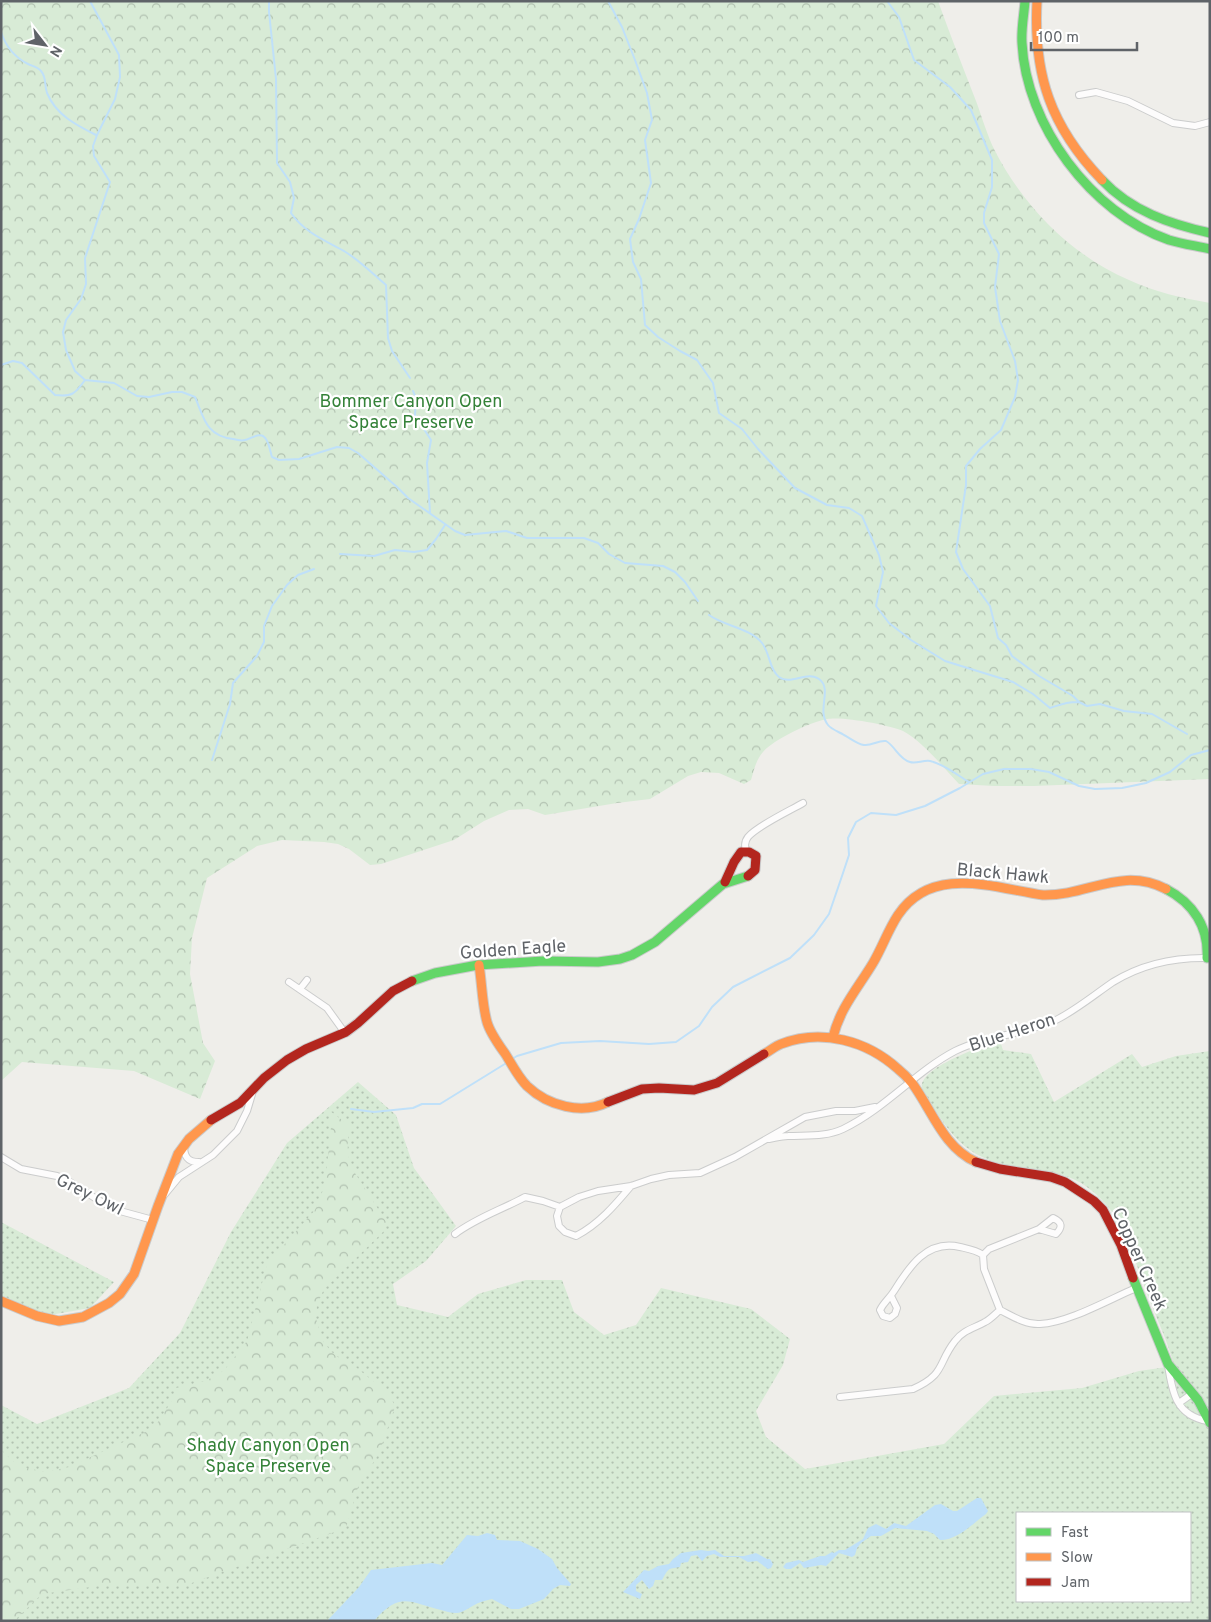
<svg xmlns="http://www.w3.org/2000/svg" width="1211" height="1622" viewBox="0 0 1211 1622" font-family="Overpass,sans-serif">
<defs>
<pattern id="grass-dots" width="8" height="8" patternUnits="userSpaceOnUse" patternTransform="scale(1.25)"><rect width="8" height="8" fill="#d8ebd6"/><path d="M2 2h.1M6 6h.1" fill="none" stroke="#b2c2b1" stroke-width="1.8" stroke-linecap="round"/></pattern>
<pattern id="forest-crowns" width="20" height="18" patternUnits="userSpaceOnUse" patternTransform="scale(1.25)"><rect width="20" height="18" fill="#d8ebd6"/><path d="M2 6a3 3 0 1 1 6 0M12 15a3 3 0 1 1 6 0" fill="none" stroke="#b2c2b1"/></pattern>
</defs>
<rect width="100%" height="100%" fill="#efeeea"/>
<path fill="url(#grass-dots)" fill-rule="evenodd" d="M1000 1041 1003 1050 1031 1054 1054 1102 1132 1054 1142 1067 1176 1056 1210 1051V1621H1V1405L37 1424 129 1388 180 1333 231 1232 287 1143 358 1082 396 1115 414 1168 456 1226 426 1261 393 1284 397 1305 448 1317 478 1294 526 1280H562L574 1312 604 1335 636 1325 661 1288 751 1309 790 1339 783 1365 756 1411 766 1437 805 1469 944 1444 994 1396 1082 1388 1139 1371 1174 1366C1168 1341 1155 1315 1146 1291 1137 1267 1130 1240 1116 1218 1108 1204 1095 1192 1081 1183 1062 1172 1041 1170 1020 1167 963 1160 949 1133 922 1088 918 1068 984 1045 1000 1041ZM1017 1513H1190V1601H1017Z
M1 1222 114 1282 90 1308 44 1316 1 1297Z"/>
<path fill="url(#forest-crowns)" d="M1 1H938C950 34 963 68 976 101 982 117 987 135 995 151 1024 207 1071 255 1129 280 1155 292 1182 298 1210 303V779L1034 786H994L959 784C944 768 922 741 903 731 890 725 842 716 827 719 811 722 774 739 763 752 756 760 754 770 751 780L744 784 719 773 701 772 688 776 650 799 617 803 545 815 528 809 509 810 484 821 454 840 381 864 370 865 349 849 338 844 324 842 282 840 257 846 207 878 192 938 190 974 203 1043 215 1061 200 1099 134 1071 22 1062 1 1081Z
M330 1111 350 1126C347 1142 346 1154 353 1170L387 1223 383 1232 324 1289 317 1305 316 1318 322 1340 330 1350 336 1356 352 1364 390 1395 395 1407 379 1453 370 1468 360 1480 346 1528 189 1584H112L42 1594 14 1621H1V1450L15 1463 27 1468 46 1472 69 1467 154 1428 175 1396 176 1388 205 1381 219 1374 226 1368 247 1341 267 1264 315 1210 325 1185 331 1127Z"/>
<path fill="#bfe0f9" d="M977 1498H981L988 1511 986 1514C972 1524 958 1540 940 1540L934 1534 927 1531 895 1528 881 1536H871L861 1543 857 1548 855 1555 852 1557 839 1553 826 1566 821 1565 804 1568 800 1563 791 1569H786L783 1567 786 1563 799 1560 803 1562 820 1556H825L832 1552 834 1553 839 1550H845L863 1539 868 1528 876 1524 886 1529 894 1523 906 1526 935 1505 941 1504 953 1511H957Z
M487 1533 495 1535 497 1540 520 1541 538 1549 552 1559 557 1568 571 1584 570 1586 560 1585 553 1589 544 1599 519 1609H511L492 1599C488 1600 484 1601 481 1602 472 1605 464 1613 456 1613 450 1613 446 1611 441 1610 409 1602 400 1591 374 1621H327L359 1587 371 1570 432 1563 442 1565 467 1535 478 1536Z
M701 1550 708 1551 715 1550 724 1556H744L756 1553 767 1559H770L773 1564 771 1568 768 1569 757 1561 748 1562 739 1557H720L714 1554 707 1556 702 1561 697 1555 691 1556 688 1562 681 1563 680 1567C667 1569 669 1568 662 1580H655L653 1586 649 1589 642 1580 636 1585V1591L642 1594 640 1599 623 1592 644 1570 649 1571 658 1566 669 1564 673 1559 681 1553Z"/>
<g fill="none" stroke-linecap="round" stroke-linejoin="round">
<path stroke="#bfe0f9" stroke-width="2" d="M90 1 119 55 120 77 115 99 97 135 93 146 94 156 110 182 85 258 86 284 81 299 66 320 63 332 66 350 75 371 85 380 114 383 137 396 149 397 172 392H182L195 397C204 418 206 436 233 439 237 440 242 441 245 440 251 439 257 433 263 436 269 439 270 452 272 457L279 460 299 459 337 447 349 448 358 453 397 487 408 498 455 531 465 535 506 531 527 538H584L598 543 609 554 625 563 663 566 675 572 685 582 698 601
M269 1V12L276 79 277 163 290 182 294 198 291 213C304 232 324 240 344 251 359 260 372 273 386 285L388 338 392 351 410 378
M608 1 622 27 635 60 647 93 652 120 645 140 651 183 639 219 630 239 633 262 641 279 645 325 658 337 680 351 697 360 713 383 719 413 742 429 758 449 795 488 827 505 849 508 862 516 879 555 883 572 876 606 889 623 911 640 945 661 1013 682 1033 694 1050 708C1063 704 1065 702 1079 702
M887 1 899 17 914 60 950 87 971 110 992 160V187L984 213V223L999 254 995 287 1000 321 1015 361 1018 380 1015 397 1001 430 980 449 966 466V485L956 552 963 569 990 606 998 638 1006 645 1012 656 1039 676 1073 696 1079 702 1087 706 1100 704 1124 711 1152 714 1187 734
M1 32C6 47 14 57 28 64 32 66 38 67 41 71 47 78 44 85 47 93 56 115 76 125 96 135
M1 365 13 361 22 363 55 395C72 397 75 394 85 380
M413 391 416 398 415 415 431 440 427 463 430 513
M340 554 374 556 395 550 414 552 427 550 436 539 445 525
M709 615C724 626 750 628 762 643 770 653 769 669 779 677 791 686 807 670 819 679 833 689 816 710 828 725 831 729 839 732 844 735 850 738 857 744 864 745 872 746 878 740 886 741 895 746 899 759 910 762 916 764 923 760 930 761 944 764 957 775 969 782
M212 760 230 704 233 683 257 656 264 642V626L272 606 287 585 298 575 314 569
M512 1059 517 1056 561 1043 600 1041 649 1044 676 1042 699 1026 712 1007 733 987 790 958 814 935 829 914 842 876 849 855 848 838 856 822 871 813 896 815 925 806 960 788 983 774 1004 769H1031L1049 772 1079 786 1095 789 1122 788 1146 783 1170 772 1191 755 1210 750
M351 1109 374 1112 413 1108 422 1104H440L508 1062"/>
<defs>
<path id="street" d="M1079 95 1096 92 1128 101 1173 123 1195 126 1210 122
M746 852C745 847 744 842 748 837 757 826 789 811 803 803
M289 982 327 1008 345 1033
M300 989 307 980
M769 1139C775 1138 782 1136 788 1136 807 1135 826 1137 843 1129 885 1109 915 1072 955 1051 987 1035 1024 1035 1056 1020 1076 1010 1094 995 1113 982 1142 964 1175 957 1210 958
M184 1145C184 1156 187 1162 199 1162
M1 1157 21 1169 57 1176 67 1180 98 1200 120 1211 153 1220
M631 1186C615 1205 599 1224 576 1236L565 1232 559 1226 557 1216 560 1207 579 1197 598 1191 631 1186 651 1179 669 1175 700 1173 735 1157 805 1117 836 1111H855L875 1107
M165 1194 179 1177 213 1155 237 1131 247 1111 253 1091
M455 1234C476 1218 501 1210 525 1197L543 1201 560 1207
M983 1255 984 1269 1000 1310C1012 1316 1026 1325 1040 1324 1068 1323 1110 1299 1136 1288
M983 1255 989 1249 1039 1229 1053 1218C1062 1222 1063 1227 1056 1234L1039 1229
M891 1296 897 1308 895 1314 890 1318 883 1316 880 1310C884 1302 889 1299 894 1291 909 1267 927 1239 960 1247 969 1249 976 1250 983 1255
M1168 1365C1172 1392 1176 1416 1208 1421
M840 1397 913 1389C946 1374 937 1364 955 1341 963 1330 975 1328 985 1322 991 1319 995 1314 1000 1310
M1179 1403 1193 1393"/>
<path id="fast" d="M1025 1C1024 15 1021 29 1022 43 1026 125 1091 213 1169 240 1182 244 1197 246 1210 249
M1102 180C1131 211 1170 224 1210 233
M1166 889C1193 903 1209 927 1207 958
M412 981 435 973 478 965 543 961 598 962 620 959 632 955 655 942 723 884 748 876
M1133 1278 1168 1364 1198 1400 1210 1423"/>
<path id="slow" d="M1037 1C1033 75 1051 127 1102 180
M479 965C482 983 482 1004 487 1022 490 1033 499 1045 506 1055 512 1065 519 1078 527 1086 548 1106 582 1115 608 1102
M833 1037C840 1008 858 988 873 963 882 948 888 930 898 915 932 864 994 888 1043 895 1088 896 1121 866 1166 889
M764 1054C770 1051 775 1046 781 1044 822 1028 867 1041 898 1069 903 1073 908 1078 912 1083 932 1110 943 1147 976 1162
M1 1301 37 1316 59 1321 83 1317 109 1303 120 1294 134 1274 158 1206 178 1154 189 1139 211 1120"/>
<path id="jam" d="M725 882 734 862 741 852H749L756 856 755 870 748 876
M608 1102 642 1089 659 1088 694 1090 717 1083 764 1054
M211 1120 240 1103 264 1078 287 1060 306 1049 346 1032 358 1023 393 991 412 981
M976 1162 1000 1169 1051 1177 1065 1182 1094 1201 1103 1210 1121 1245 1133 1278"/>
</defs>
<use href="#street" stroke="#cbcccc" stroke-width="8"/>
<use href="#fast" stroke="#cacacb" stroke-width="11"/>
<use href="#slow" stroke="#cacacb" stroke-width="11"/>
<use href="#jam" stroke="#cacacb" stroke-width="11"/>
<use href="#street" stroke="#fdfcfc" stroke-width="6"/>
<use href="#fast" stroke="#63d668" stroke-width="9"/>
<use href="#slow" stroke="#ff974d" stroke-width="9"/>
<use href="#jam" stroke="#b3261e" stroke-width="9"/>
</g>
<g text-anchor="middle" stroke-width="4.5" stroke-linejoin="round" paint-order="stroke">
<g font-size="18" fill="#348238" stroke="#fff">
<text x="411" y="407">Bommer Canyon Open<tspan x="411" dy="21">Space Preserve</tspan></text>
<text x="268" y="1451">Shady Canyon Open<tspan x="268" dy="21">Space Preserve</tspan></text>
</g>
<g font-size="18" fill="#5f6368" stroke="#fff">
<text transform="translate(1003 873) rotate(5)" y="6">Black Hawk</text>
<text transform="translate(513 949) rotate(-4)" y="6">Golden Eagle</text>
<text transform="translate(1012 1032) rotate(-18)" y="6">Blue Heron</text>
<text transform="translate(90 1194) rotate(26)" y="6">Grey Owl</text>
<text transform="translate(1140 1259) rotate(66)" y="6">Copper Creek</text>
</g>
</g>
<rect width="1211" height="1622" fill="none" stroke="#5f6368" stroke-width="5"/>
<rect x="1016" y="1512" width="175" height="90" fill="#ffffff" stroke="#bfc1c3"/>
<rect x="1026" y="1528" width="25" height="8" fill="#63d668" stroke="#bfc1c3"/>
<text x="1061" y="1537" font-size="15" fill="#5f6368">Fast</text>
<rect x="1026" y="1553" width="25" height="8" fill="#ff974d" stroke="#bfc1c3"/>
<text x="1061" y="1562" font-size="15" fill="#5f6368">Slow</text>
<rect x="1026" y="1578" width="25" height="8" fill="#b3261e" stroke="#bfc1c3"/>
<text x="1061" y="1587" font-size="15" fill="#5f6368">Jam</text>
<g transform="translate(45 45) rotate(121)" stroke="#ffffff" stroke-width="4" paint-order="stroke">
<path d="M0-4L9 19L0 12L-9 19Z" fill="#5f6368"/>
<text y="-8" font-size="14" font-weight="bold" text-anchor="middle" fill="#5f6368">N</text>
</g>
<path d="M1031 42v8h106v-8" fill="none" stroke="#5f6368" stroke-width="2.5"/>
<text x="1038" y="42" font-size="15" fill="#5f6368" stroke="#ffffff" stroke-width="4" paint-order="stroke">100 m</text>
</svg>
